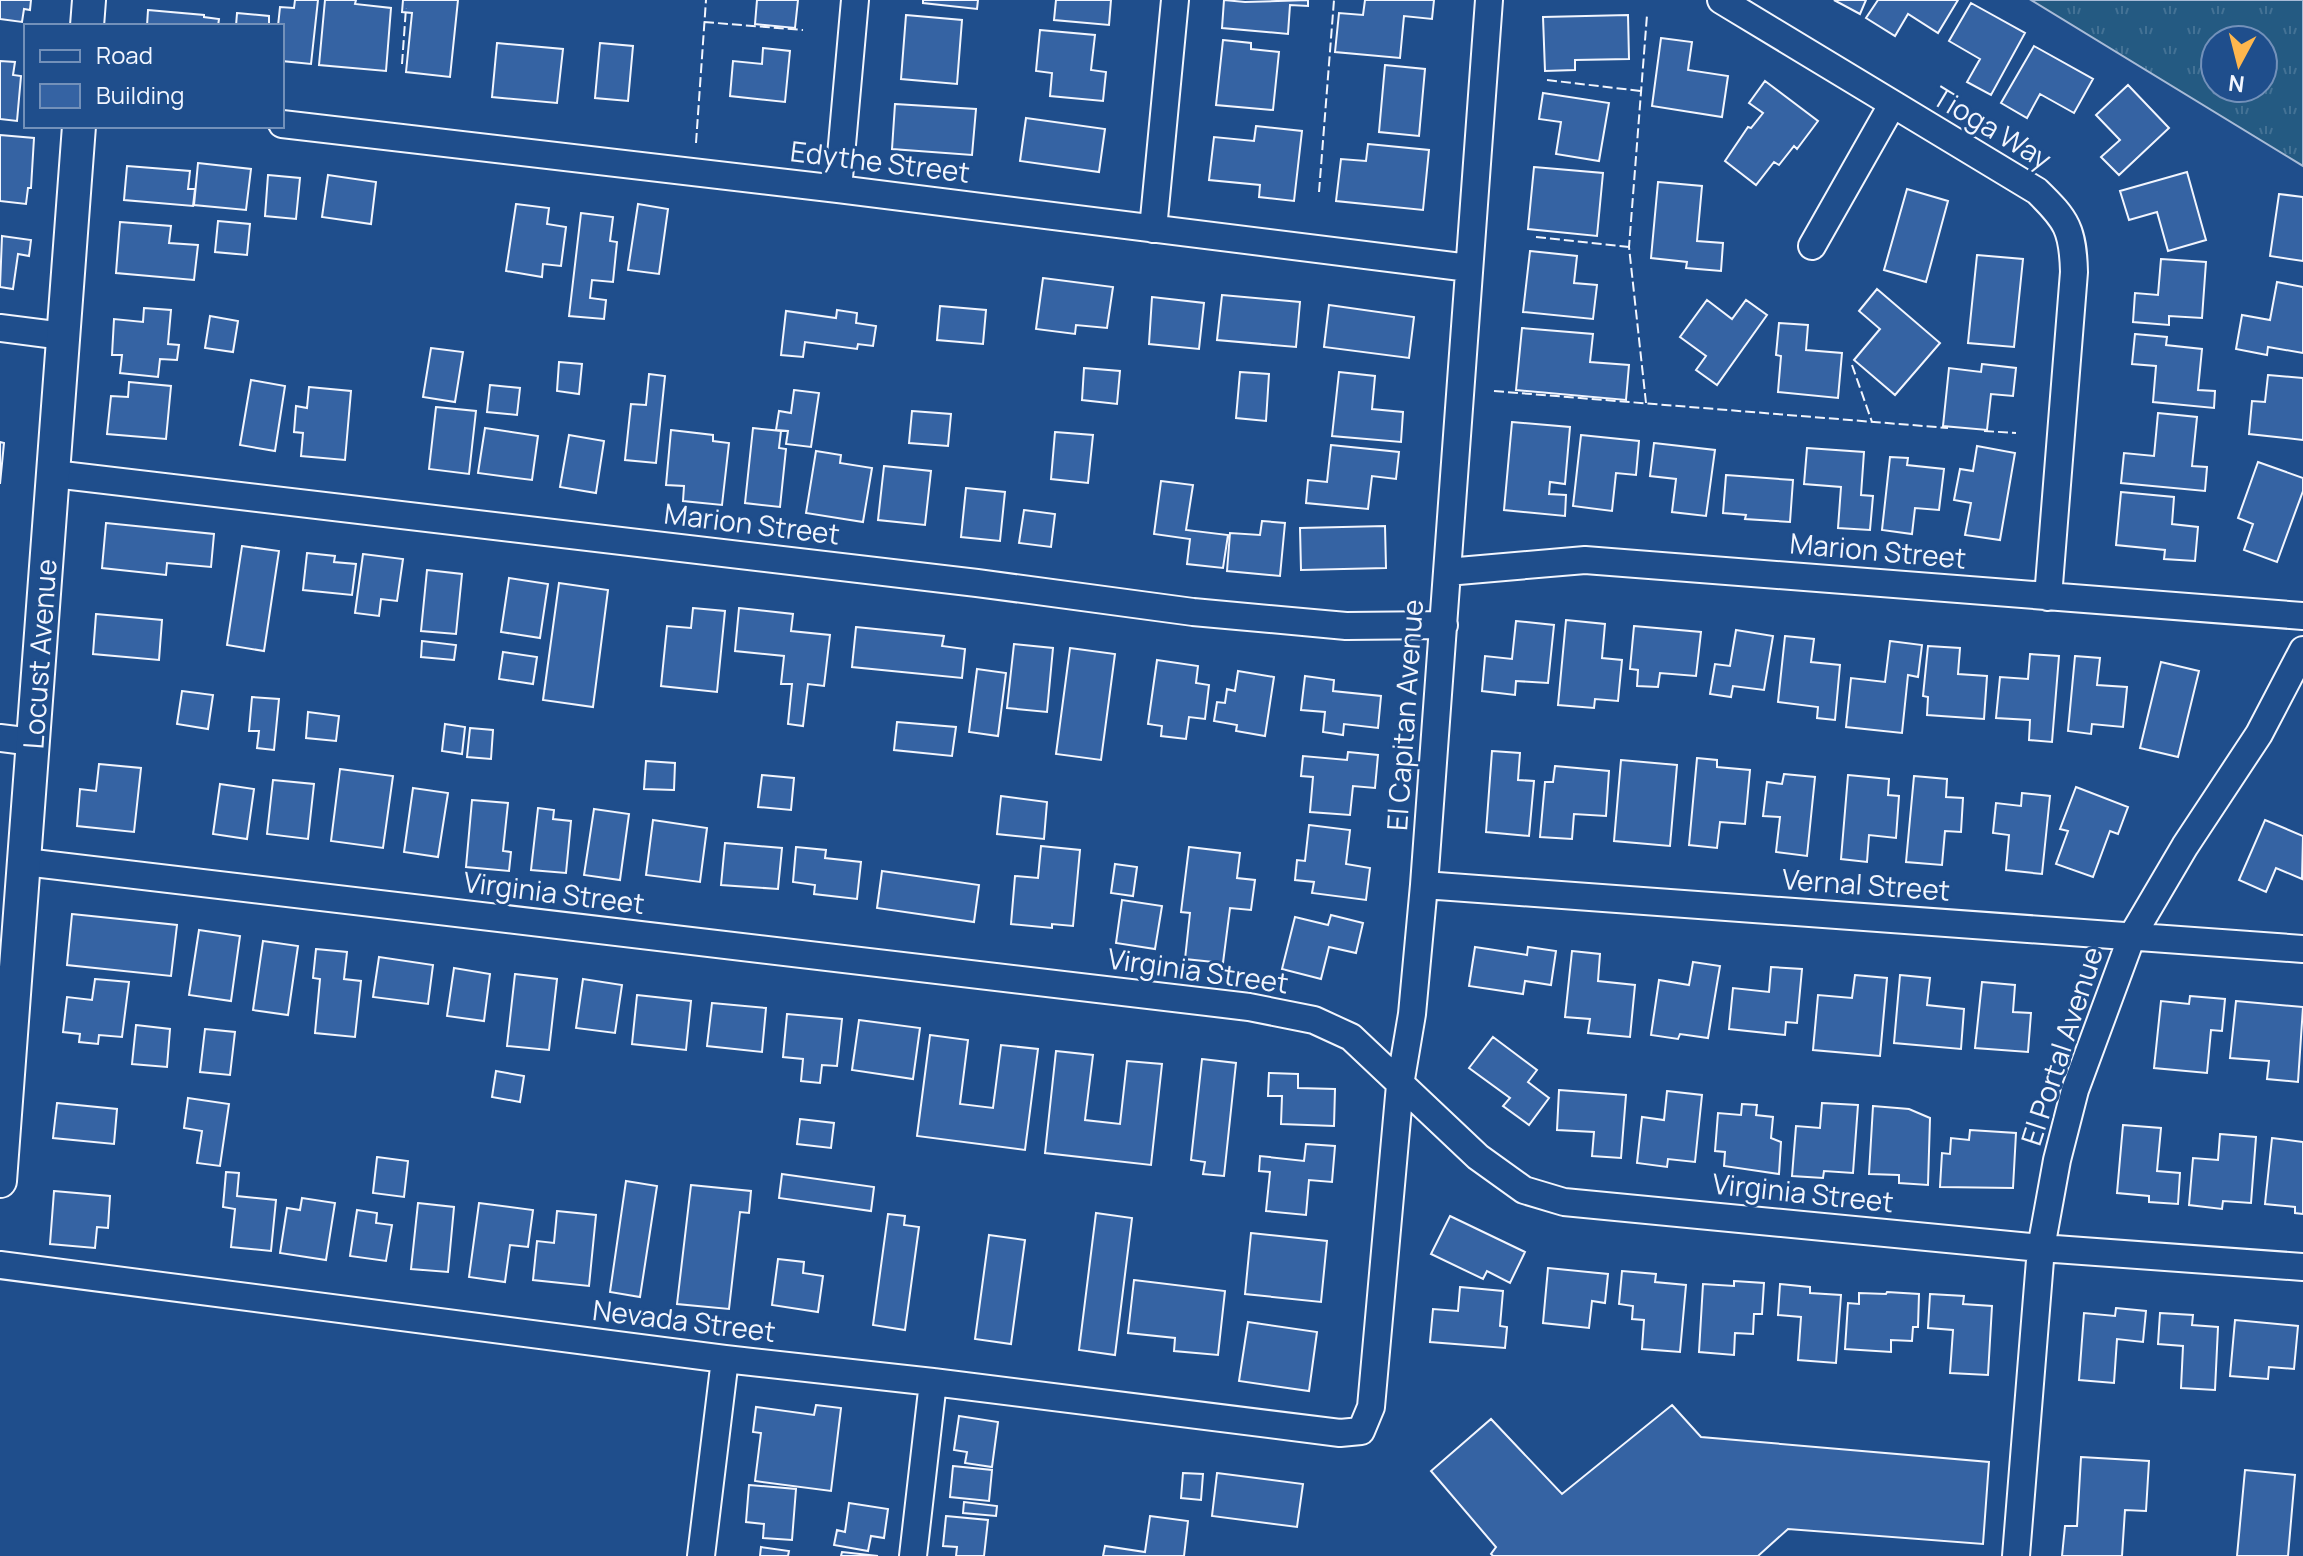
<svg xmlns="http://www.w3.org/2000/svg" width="2303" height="1556" viewBox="0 0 2303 1556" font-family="Manrope,sans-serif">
<defs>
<pattern id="grass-tufts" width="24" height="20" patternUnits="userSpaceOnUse" patternTransform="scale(2)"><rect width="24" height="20" fill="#245a82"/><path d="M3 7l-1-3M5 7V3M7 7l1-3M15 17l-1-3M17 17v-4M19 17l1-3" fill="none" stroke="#447295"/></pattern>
</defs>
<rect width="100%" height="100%" fill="#1f4e8c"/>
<path fill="url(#grass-tufts)" stroke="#a8bbd7" stroke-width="2" fill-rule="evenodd" d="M2031 0H2303V166ZM2215 40H2263V88H2215Z"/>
<path fill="#3563a3" stroke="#f2f6ff" stroke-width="2" d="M0 0H31L30 10 24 9 22 22 0 19Z
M295 0H318L311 64 282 61V26H278L280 7 294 8Z
M325 0H356L355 4 391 8 386 71 319 65Z
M403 0H458L450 77 406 72 412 13 402 12Z
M757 0H798L795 28 755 24Z
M923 0H978L977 9 923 3Z
M1056 0H1111L1109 25 1054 20Z
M1224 0 1245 2 1308 0V6L1290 5 1288 34 1222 28Z
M1365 0H1434L1432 19 1404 16 1400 58 1335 52 1339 13 1363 15Z
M1834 0H1866L1860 14Z
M1878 0H1958L1938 33 1908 14 1895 36 1866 18Z
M1971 3 2025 33 1991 95 1967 82 1980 59 1949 41Z
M148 10 204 15V17L219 19 218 26H147Z
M237 13 269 16V26H236Z
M906 15 962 20 957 84 901 79Z
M1628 15 1629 59 1575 60V70L1545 71 1543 17Z
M1040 30 1095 35 1091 70 1106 72 1103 101 1050 96 1052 73 1036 71Z
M1661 38 1692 42 1688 70 1728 76 1722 117 1652 106Z
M1223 40 1251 43V49L1279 52 1273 110 1216 105Z
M497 43 563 49 557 103 492 97Z
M600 43 633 46 628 101 595 98Z
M2034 46 2093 79 2074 113 2040 94 2027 118 2001 103Z
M763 48 790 51 785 102 730 96 733 61 762 64Z
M0 61 15 62 13 75 21 76 17 121 0 119Z
M1385 65 1425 69 1419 136 1379 132Z
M1765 81 1818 121 1797 149 1794 146 1779 165 1774 162 1756 185 1725 161 1748 127 1751 128 1763 113 1749 103Z
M2128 85 2169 128 2119 175 2101 157 2120 140 2096 115Z
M1543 93 1609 103 1599 161 1556 154 1561 122 1539 119Z
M895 104 976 109 972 155 892 149Z
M1026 118 1105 129 1099 172 1020 161Z
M1256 126 1302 131 1294 201 1259 197 1260 185 1209 180 1214 137 1254 141Z
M0 135 34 138 31 188H28L26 204 0 201Z
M1368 144 1429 150 1423 210 1336 201 1341 159 1366 161Z
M198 163 251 169 246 210 194 205Z
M127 166 190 171 188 189H195L193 206 124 200Z
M1534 167 1603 173 1597 236 1528 229Z
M2187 172 2206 240 2168 251 2157 212 2129 220 2120 191Z
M268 175 300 178 296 219 265 216Z
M328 175 376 182 371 224 322 217Z
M1658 182 1702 186 1697 241 1723 243 1721 271 1686 268 1687 262 1651 258Z
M1907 189 1948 201 1926 282 1884 270Z
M2279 194 2303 197V261L2270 256Z
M516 204 549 208 547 224 566 227 561 266 543 264 542 277 506 271Z
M638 204 668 209 659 274 628 270Z
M581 213 613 217 610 241 617 242 613 282 592 280 590 298 606 300 604 319 569 316Z
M218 221 250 224 247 255 215 252Z
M120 222 171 226 169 243 198 245 194 280 116 273Z
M2 236 31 240 29 256 18 254 13 289 0 287Z
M1530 251 1577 256 1574 283 1597 285 1593 319 1523 312Z
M1977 255 2023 259 2014 347 1968 343Z
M2161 259 2206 262 2202 318 2169 316V325L2133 322 2135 293 2158 295Z
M1043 278 1113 287 1107 328 1076 325 1075 334 1036 329Z
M2277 282 2303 287V353L2268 347 2267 355 2236 349 2242 315 2270 320Z
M1877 289 1940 343 1895 395 1854 360 1880 329 1859 311Z
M1222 295 1300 302 1296 347 1217 340Z
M1152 297 1204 303 1199 349 1149 344Z
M1707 300 1732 319 1746 300 1767 315 1717 385 1696 370 1706 356 1680 337Z
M1329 305 1414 317 1409 358 1324 347Z
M940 306 986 310 983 344 937 340Z
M144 308 171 310 168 344 179 345 177 360 160 359 158 377 120 373 122 355H112L114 319 143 322Z
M837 310 857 313 856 323 876 326 873 346 858 344 857 349 805 342 803 357 781 355 786 311 836 318Z
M210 316 238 321 233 352 205 348Z
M1779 323 1808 325 1806 350 1842 353 1838 398 1778 392 1781 356 1776 355Z
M1522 328 1593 334 1590 362 1629 365 1626 400 1516 390Z
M2135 334 2167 337 2166 345 2202 349 2198 390 2215 391 2214 408 2153 402 2156 366 2132 364Z
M431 348 463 352 455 402 423 397Z
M559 362 582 364 579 394 557 391Z
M1982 364 2016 368 2013 396 1991 394 1987 430 1943 426 1949 368 1981 372Z
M1084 368 1120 371 1117 404 1082 400Z
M1240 372 1269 374 1266 421 1236 418Z
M1339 372 1375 376 1372 409 1403 412 1401 442 1332 436Z
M649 374 665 376 656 463 625 460 631 404 646 405Z
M2268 375 2303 378V440L2249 434 2252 401 2265 402Z
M251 380 285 386 275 451 240 445Z
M129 382 171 386 166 439 107 434 111 396 128 397Z
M490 385 520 388 517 415 487 412Z
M309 387 351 391 345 460 301 456 303 433 294 432 296 406 307 408Z
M794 390 819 393 811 447 786 444 788 431 776 430 779 411 791 413Z
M436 407 476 411 469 474 429 469Z
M912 411 951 414 948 446 909 443Z
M2158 413 2197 417 2192 466 2207 467 2205 491 2121 483 2124 453 2154 456Z
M1512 422 1570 427 1565 484 1550 482 1549 494 1566 495 1565 516 1504 510Z
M485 428 538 436 532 480 478 473Z
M753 428 781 431 779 448 786 449 780 507 745 503Z
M671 430 713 435V441L729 443 722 505 683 501 684 486 666 485Z
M1055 432 1093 435 1088 483 1051 479Z
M569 435 604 441 596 493 560 487Z
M1581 435 1639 441 1636 475 1616 473 1612 511 1573 506Z
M0 442 4 443 0 484Z
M1654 443 1715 450 1706 516 1672 512 1676 479 1650 476Z
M1331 445 1399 452 1396 479 1372 476 1368 509 1306 503 1308 480 1327 482Z
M1977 446 2015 453 2000 540 1965 535 1971 503 1954 500 1960 469 1973 471Z
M1807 448 1864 452 1861 495 1873 496 1870 530 1838 528 1841 487 1804 484Z
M816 451 841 455 840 463 872 468 863 522 806 513Z
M1890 457 1908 458 1907 465 1944 469 1939 510 1915 508 1912 534 1882 530Z
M2258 462 2303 478V491L2277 562 2244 550 2253 524 2238 518Z
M884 466 931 471 925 525 878 520Z
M1726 475 1793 480 1790 522 1745 519 1746 515 1723 513Z
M1161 481 1193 485 1186 530 1228 535 1223 568 1187 564 1190 539 1154 534Z
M966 488 1005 492 1000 541 961 537Z
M2121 492 2174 497 2172 524 2198 527 2195 561 2164 559 2165 550 2116 545Z
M1024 510 1055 514 1051 547 1019 543Z
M1262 521 1285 523 1280 576 1227 571 1230 533 1260 535Z
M106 523 214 534 211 567 167 563 166 575 102 568Z
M1385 526 1386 568 1301 570 1300 528Z
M242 546 279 551 264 651 227 645Z
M307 553 335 556 334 562 356 564 352 595 303 590Z
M363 554 403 559 397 601 381 599 379 616 355 613Z
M427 570 462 574 456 634 421 631Z
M509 578 548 584 540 638 501 632Z
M559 583 608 590 593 707 543 700Z
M693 608 725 611 717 692 661 686 667 626 691 628Z
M739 608 793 614 791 631 830 635 824 686 808 684 803 726 788 724 792 684H781L784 656 735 651Z
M96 614 162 620 159 660 93 654Z
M1566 620 1605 624 1602 658 1622 660 1618 701 1595 699 1594 708 1558 705Z
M1516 621 1554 625 1548 683 1516 681 1515 695 1482 691 1485 656 1512 659Z
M1634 626 1701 632 1696 676 1660 673 1658 687 1637 686 1638 670 1630 669Z
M856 627 944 636 942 646 965 649 962 678 852 667Z
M1736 630 1773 636 1764 690 1733 686 1731 697 1710 694 1715 664 1730 666Z
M1785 636 1814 639 1811 662 1840 665 1835 720 1817 718 1818 707 1778 702Z
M422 641 456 645 454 660 421 657Z
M1890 641 1922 645 1918 677 1908 675 1902 733 1846 727 1851 678 1885 682Z
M1014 644 1053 648 1047 712 1007 708Z
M1928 646 1960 648 1958 674 1987 676 1984 719 1927 715 1928 697 1923 696Z
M1070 648 1115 654 1101 760 1056 754Z
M503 652 537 657 533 684 499 679Z
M2030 654 2059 656 2052 742 2029 740 2030 720 1996 718 2000 677 2028 679Z
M2075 656 2100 658 2097 685 2127 687 2123 727 2092 724 2091 734 2068 731Z
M1157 660 1198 666 1196 683 1209 685 1205 719 1189 717 1186 739 1161 736 1162 726 1148 724Z
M2161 662 2199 671 2178 757 2140 748Z
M977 669 1006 673 998 736 969 732Z
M1238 671 1274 677 1265 736 1236 731 1237 725 1214 721 1217 702 1225 703 1227 689 1235 691Z
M1305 676 1334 680 1333 691 1381 696 1378 728 1344 724 1343 735 1323 732 1325 712 1301 710Z
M182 691 213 695 208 729 177 724Z
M252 697 279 699 274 750 257 748 259 731H249Z
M308 712 339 716 336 741 306 738Z
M897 722 956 727 952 756 894 750Z
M445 724 465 727 462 754 442 751Z
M470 728 493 730 491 759 467 757Z
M1492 751 1520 753 1518 780 1534 781 1529 836 1486 832Z
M1348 752 1378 755 1375 788 1353 786 1350 815 1310 812 1313 777 1301 776 1303 756 1347 760Z
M1697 758 1717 760V767L1750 770 1745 824 1720 822 1717 848 1689 845Z
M1621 760 1677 765 1670 846 1614 841Z
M646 761 675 763 674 790 644 789Z
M99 764 141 768 134 832 77 826 80 789 96 791Z
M1555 766 1609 771 1606 816 1574 814 1572 839 1540 837 1545 782H1553Z
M340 769 393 776 383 848 331 841Z
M1784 774 1815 777 1807 856 1776 852 1780 817 1763 816 1767 782 1782 784Z
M762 775 794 778 791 810 758 807Z
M1848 775 1889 779 1888 795 1899 796 1896 838 1869 835 1867 862 1841 859Z
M1914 776 1947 779 1946 797 1963 798 1961 832 1945 831 1942 865 1906 862Z
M273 780 314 784 308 839 267 834Z
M220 784 254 789 247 839 213 834Z
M2076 787 2128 807 2118 834 2110 831 2093 877 2056 864 2068 831 2060 829Z
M413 788 448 793 438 857 404 852Z
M2022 793 2050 796 2042 874 2006 870 2009 835 1993 833 1996 803 2021 806Z
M1001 796 1047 802 1044 839 997 834Z
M472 800 508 803 503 851 511 852 509 871 466 867Z
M538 808 554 810 553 819 571 821 566 873 531 870Z
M594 809 629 814 620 880 584 875Z
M653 820 707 828 700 882 646 875Z
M2265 820 2303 836 2302 879 2276 868 2266 892 2239 880Z
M1309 825 1350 830 1346 864 1370 868 1366 900 1312 893 1314 882 1295 880 1297 860 1305 861Z
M725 843 782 848 778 889 721 885Z
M1041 846 1080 850 1073 926 1052 924V928L1011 924 1015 876 1038 878Z
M796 847 826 850 825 858 861 862 857 899 814 894 815 885 793 882Z
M1189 847 1240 853 1237 878 1255 880 1251 910 1230 908 1223 963 1185 959 1190 913 1181 912Z
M1115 864 1137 867 1133 896 1111 893Z
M882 871 979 885 974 922 877 908Z
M1122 900 1162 906 1155 949 1116 943Z
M72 914 177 925 171 976 67 965Z
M1331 915 1363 923 1356 953 1329 947 1321 979 1282 969 1295 917 1328 925Z
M199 930 240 936 231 1001 189 995Z
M263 941 298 946 288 1015 253 1010Z
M1475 947 1527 955 1528 947 1556 951 1551 985 1525 981 1523 994 1469 986Z
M316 949 347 952 344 979 361 981 355 1037 315 1033 320 979 313 978Z
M1572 951 1600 954 1598 981 1635 985 1630 1037 1588 1033 1590 1019 1565 1017Z
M379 957 433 965 428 1004 373 997Z
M1693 962 1720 966 1708 1038 1680 1034 1678 1039 1651 1035 1659 980 1689 985Z
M1771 967 1802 969 1797 1023 1786 1022 1785 1035 1729 1029 1733 988 1769 992Z
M454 968 490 974 484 1021 447 1016Z
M515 974 557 979 549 1050 507 1046Z
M1855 975 1887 978 1880 1056 1813 1050 1818 995 1852 998Z
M1900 975 1930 978 1927 1005 1964 1009 1961 1049 1894 1043Z
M95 979 129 982 122 1037 99 1035 98 1044 79 1042 80 1034 63 1032 67 997 92 1000Z
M583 979 622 985 615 1033 576 1028Z
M1982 982 2015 985 2013 1012 2031 1013 2028 1052 1975 1048Z
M637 995 691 1001 686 1050 632 1044Z
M2190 996 2225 999 2222 1031 2211 1030 2207 1073 2154 1068 2161 1001 2189 1004Z
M2236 1001 2303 1007 2298 1082 2267 1079 2269 1061 2230 1058Z
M712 1003 766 1008 762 1052 707 1046Z
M787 1014 842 1019 837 1066 822 1065 820 1083 801 1081 803 1059 783 1057Z
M859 1020 920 1028 913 1079 852 1070Z
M136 1025 170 1029 167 1067 132 1064Z
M205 1029 235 1032 230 1075 200 1072Z
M930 1035 968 1040 960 1104 993 1108 1001 1045 1038 1049 1025 1150 917 1136Z
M1493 1037 1537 1070 1528 1082 1549 1098 1529 1125 1503 1106 1510 1098 1469 1068Z
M1056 1051 1093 1055 1085 1120 1120 1124 1127 1061 1162 1064 1151 1165 1045 1153Z
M1202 1059 1236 1063 1224 1176 1203 1174 1205 1162 1191 1160Z
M496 1071 524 1076 520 1102 492 1097Z
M1269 1073 1298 1074V1088L1335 1089 1334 1126 1281 1124 1282 1096H1268Z
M1559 1090 1626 1095 1621 1158 1592 1156 1594 1132 1557 1130Z
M1667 1091 1702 1095 1695 1162 1668 1159 1667 1167 1637 1163 1642 1117 1664 1120Z
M188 1098 229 1104 220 1166 197 1163 202 1131 184 1128Z
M57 1103 117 1109 114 1144 53 1138Z
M1822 1103 1858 1105 1853 1173 1824 1171 1823 1178 1792 1176 1796 1126 1820 1128Z
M1742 1104 1757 1105 1756 1115 1773 1117 1771 1138 1781 1142 1779 1174 1724 1166 1725 1152 1715 1151 1718 1113 1741 1115Z
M1873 1106 1909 1109 1930 1118 1928 1185 1899 1183V1175L1869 1174Z
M800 1119 834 1123 831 1148 797 1144Z
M2123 1125 2161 1128 2157 1171 2180 1173 2178 1204 2149 1202V1196L2117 1193Z
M1970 1130 2016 1133 2013 1188 1940 1187 1942 1153 1950 1154 1951 1138 1969 1140Z
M2220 1134 2256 1137 2251 1203 2223 1201 2222 1209 2189 1205 2193 1158 2218 1160Z
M2272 1138 2303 1142V1214L2295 1213V1207L2265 1204Z
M1306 1144 1335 1146 1332 1182 1309 1180 1306 1215 1266 1211 1270 1172 1259 1171 1260 1156 1304 1161Z
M377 1157 408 1161 404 1197 373 1193Z
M226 1172 239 1173 237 1196 276 1200 271 1251 231 1247 235 1209 223 1207Z
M782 1174 874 1187 871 1211 779 1198Z
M626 1181 657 1186 640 1297 610 1292Z
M691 1185 751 1191 749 1213 740 1212 729 1309 677 1304Z
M54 1191 110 1196 108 1228 97 1227 95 1248 50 1244Z
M302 1198 335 1203 326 1260 280 1253 287 1208 300 1210Z
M418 1203 454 1207 448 1272 411 1269Z
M479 1203 533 1210 528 1247 510 1245 505 1282 469 1277Z
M357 1210 377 1213 376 1223 392 1225 386 1261 350 1256Z
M557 1211 596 1215 589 1286 533 1280 537 1241 554 1243Z
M1096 1213 1132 1218 1115 1355 1079 1350Z
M888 1214 905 1216 904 1225 919 1227 905 1330 873 1325Z
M1450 1216 1525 1252 1510 1283 1487 1271 1483 1279 1431 1254Z
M1251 1233 1327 1241 1321 1302 1245 1294Z
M989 1235 1025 1240 1011 1344 975 1339Z
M778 1259 804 1262 803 1273 823 1276 818 1312 772 1305Z
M1548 1268 1608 1274 1605 1303 1592 1301 1589 1328 1543 1323Z
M1622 1271 1656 1274 1655 1282 1686 1285 1680 1352 1642 1349 1644 1320 1632 1319 1633 1306 1619 1304Z
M1134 1280 1225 1291 1218 1355 1174 1351 1175 1338 1128 1333Z
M1734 1281 1764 1283 1762 1314H1754L1753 1334 1735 1333 1734 1355 1699 1352 1703 1284 1734 1286Z
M1780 1284 1810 1287V1293L1841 1295 1836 1363 1798 1360 1801 1317 1778 1315Z
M1460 1287 1503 1291 1500 1326 1507 1327 1505 1348 1430 1342 1433 1309 1458 1311Z
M1887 1292 1919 1294 1918 1327H1913L1912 1341 1891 1340V1352L1845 1349 1848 1303 1859 1304V1293L1886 1294Z
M1930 1294 1964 1296 1963 1304 1992 1306 1988 1375 1950 1373 1953 1330 1928 1328Z
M2116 1308 2146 1311 2143 1342 2117 1339 2114 1383 2079 1380 2084 1313 2115 1316Z
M2160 1313 2193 1315 2192 1325 2218 1327 2215 1390 2181 1388 2183 1346 2158 1344Z
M2235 1320 2298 1326 2294 1369 2269 1367 2268 1379 2230 1376Z
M1248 1322 1317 1332 1309 1391 1239 1381Z
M816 1405 841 1408 831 1491 755 1481 761 1433 753 1432 756 1407 814 1415Z
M1672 1405 1701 1437 1989 1462 1983 1544 1788 1529 1758 1556H1493L1491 1554 1496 1547 1431 1471 1491 1419 1562 1494Z
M959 1416 998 1422 992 1467 965 1463 967 1452 954 1450Z
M2081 1457 2149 1461 2146 1511 2125 1510 2122 1556H2062L2065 1526H2077Z
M953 1466 992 1470 989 1501 950 1497Z
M2245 1470 2295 1475 2288 1556H2237Z
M1183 1473 1203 1474 1201 1500 1181 1498Z
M1217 1473 1303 1484 1297 1527 1212 1516Z
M749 1485 796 1489 792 1540 763 1538 764 1524 746 1522Z
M964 1502 997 1506 996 1516 963 1513Z
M849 1503 888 1509 884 1538 871 1536 868 1551 834 1545 837 1530 845 1532Z
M946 1516 988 1520 984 1556H956L957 1547 943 1546Z
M1150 1516 1188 1521 1184 1556H1103L1105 1546 1145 1552Z
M761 1547 789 1551 788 1556H760Z
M842 1552 878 1556H841Z"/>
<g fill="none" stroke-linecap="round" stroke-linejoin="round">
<defs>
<path id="minor" d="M1721 0 2037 191C2067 220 2073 230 2074 272L2048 597
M282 124 838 189 1469 268
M838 189 855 0
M1153 229 1175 0
M1812 246 1892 105
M0 328 63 336
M54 474 977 583 1193 612 1346 626 1444 625
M1447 572 1585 560 2303 616
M0 738 33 742
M25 862 1249 1007 1314 1020 1351 1037 1478 1157 1524 1190 1564 1202 2041 1248 2303 1267
M1424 885 2303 949
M0 1265 725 1359 933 1382 1340 1433 1361 1431 1371 1407 1400 1085 1412 1014 1424 885 1489 0
M701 1556 725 1359
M913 1556 933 1382
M2016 1556 2041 1248 2057 1160 2075 1090 2132 936 2185 846 2259 734 2303 650"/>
<path id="tertiary" d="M87 26 89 0
M0 1181 79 126"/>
</defs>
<use href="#minor" stroke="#f2f6ff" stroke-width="30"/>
<use href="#tertiary" stroke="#f2f6ff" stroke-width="36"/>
<use href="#minor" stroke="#1f4e8c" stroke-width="26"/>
<use href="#tertiary" stroke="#1f4e8c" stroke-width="32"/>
<path stroke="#f2f6ff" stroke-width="2" stroke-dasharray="10 4" stroke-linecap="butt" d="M704 22 803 30
M402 64 406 8
M1547 80 1641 91
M696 143 706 0
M1319 192 1334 0
M1536 237 1629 247
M1852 365 1872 422
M1494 391 1948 428
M1646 403 1629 247 1647 15
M1984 431 2016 433"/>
</g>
<g text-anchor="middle" stroke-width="6" stroke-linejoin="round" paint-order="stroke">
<g font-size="28" fill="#f2f6ff" stroke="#1f4e8c">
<text transform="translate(1992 128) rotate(31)" y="10">Tioga Way</text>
<text transform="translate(880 162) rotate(7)" y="10">Edythe Street</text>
<text transform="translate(752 524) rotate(7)" y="10">Marion Street</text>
<text transform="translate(1878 551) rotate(5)" y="10">Marion Street</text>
<text transform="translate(40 654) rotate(-86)" y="10">Locust Avenue</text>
<text transform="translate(1405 715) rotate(-86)" y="10">El Capitan Avenue</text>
<text transform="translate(1866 885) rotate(4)" y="10">Vernal Street</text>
<text transform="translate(554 893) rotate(7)" y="10">Virginia Street</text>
<text transform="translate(1198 971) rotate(8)" y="10">Virginia Street</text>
<text transform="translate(2062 1046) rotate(-72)" y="10">El Portal Avenue</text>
<text transform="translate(1803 1193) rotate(6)" y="10">Virginia Street</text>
<text transform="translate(684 1321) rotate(7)" y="10">Nevada Street</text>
</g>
</g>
<rect x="24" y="24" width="260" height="104" fill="#1f4e8c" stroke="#7391ba" stroke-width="2"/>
<rect x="40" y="50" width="40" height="12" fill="#1f4e8c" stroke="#7391ba" stroke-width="2"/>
<text x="96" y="64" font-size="24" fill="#f2f6ff">Road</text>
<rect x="40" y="84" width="40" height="24" fill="#3563a3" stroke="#7391ba" stroke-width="2"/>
<text x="96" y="104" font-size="24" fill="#f2f6ff">Building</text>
<g transform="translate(2239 64) rotate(187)"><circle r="38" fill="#1f4e8c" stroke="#7391ba" stroke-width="2"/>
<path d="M0-6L14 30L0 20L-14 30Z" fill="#ffb74d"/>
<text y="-12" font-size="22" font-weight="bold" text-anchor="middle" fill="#f2f6ff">N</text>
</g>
</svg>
